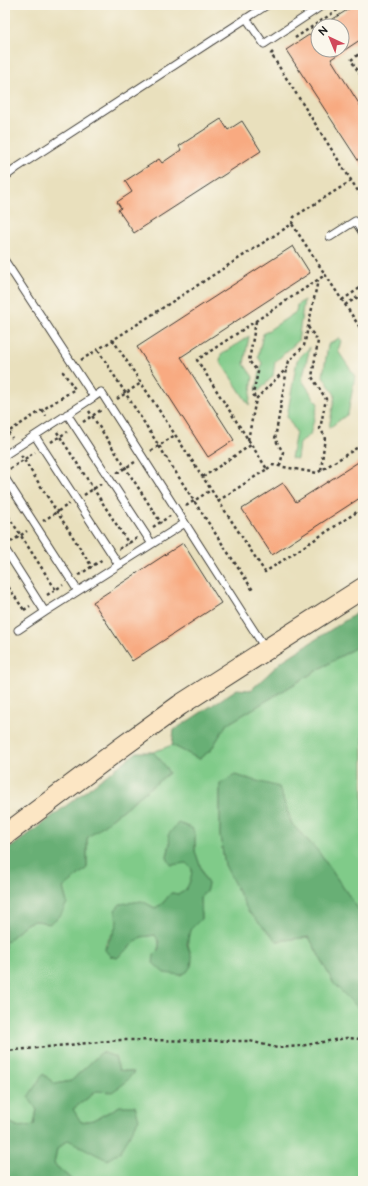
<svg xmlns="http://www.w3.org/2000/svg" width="368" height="1186" viewBox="0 0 368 1186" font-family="'Balsamiq Sans',sans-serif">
<rect width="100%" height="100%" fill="#fbf7ec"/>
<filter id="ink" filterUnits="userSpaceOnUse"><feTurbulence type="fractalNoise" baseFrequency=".025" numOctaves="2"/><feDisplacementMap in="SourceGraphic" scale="8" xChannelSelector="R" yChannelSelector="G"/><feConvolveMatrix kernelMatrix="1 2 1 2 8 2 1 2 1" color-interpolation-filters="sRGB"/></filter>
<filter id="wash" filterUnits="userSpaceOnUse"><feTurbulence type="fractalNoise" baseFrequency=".012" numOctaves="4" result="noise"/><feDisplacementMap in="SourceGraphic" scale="16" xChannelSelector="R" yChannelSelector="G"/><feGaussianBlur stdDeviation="0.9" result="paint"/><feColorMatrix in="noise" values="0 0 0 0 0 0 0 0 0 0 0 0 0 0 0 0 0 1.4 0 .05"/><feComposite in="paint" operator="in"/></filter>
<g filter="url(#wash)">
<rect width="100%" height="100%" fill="#e9e0bd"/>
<path fill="#80cb89" stroke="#4e7452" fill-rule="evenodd" d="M304 300 298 341 275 362 273 376 259 391 256 390 262 363 258 357 263 334 296 312 297 305Z
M249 336 244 364 253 377 249 405 220 361 221 355Z
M339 338 341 341 338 351 355 376 348 414 329 428 335 395 323 376 328 345Z
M310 347 302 380 318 404 310 435 299 443 297 459 291 458 296 432 287 416 297 360Z
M363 643V916L318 851 292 824 279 787 220 784V836L225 865 277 941 309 937 334 984 363 1013V1181H73L54 1164 57 1149 68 1140 120 1106 94 1120 80 1122 73 1109 97 1091 133 1072 119 1070 115 1057 102 1052 71 1081 55 1084 43 1074 34 1125 19 1127 5 1120V942C16 937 23 921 36 921 40 921 45 923 49 924L67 903 63 888 87 868V838L169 773 163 763 153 752 172 745 199 759 211 750 226 725ZM169 835H195V851L204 877 208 884 206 892 200 897 201 919C198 922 192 926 190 930 181 949 205 964 180 975L154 955 159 950V942L156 935 141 937 117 958 110 956 105 949 106 943 114 931 117 925 141 901 155 908 162 904 171 893C174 893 176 894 178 894 188 893 192 877 192 869L186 863 167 857 170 843Z"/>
<path fill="#68af75" stroke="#426648" d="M363 609V643L226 725 211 750 199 759 172 745 174 730 237 689 251 690 282 661Z
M137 752H153L163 763 169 773 87 838V868L63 888 67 903 60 916 49 924C45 923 40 921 36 921 22 921 16 937 5 942V852Z
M235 775 279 787 292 824 318 851 363 916V1013L334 984 309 937 277 941 248 911 225 865 220 836V784Z
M178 823 192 828 195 835V851L204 877 208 884 206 892 200 897 201 919 190 930 187 944 192 958 191 966 187 972 180 975 164 973 153 963 154 955 159 950V942L155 935 141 937 117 958 110 956 105 950C107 941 114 935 116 926 118 921 116 915 115 910L120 904 142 901 155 908 162 904 171 893C174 893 176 894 178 894 188 893 192 877 192 869L186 863 171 865 167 858 170 843 168 835Z
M102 1052 115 1057 119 1070 134 1072 125 1083 112 1092 97 1091 73 1109 81 1122 94 1120 120 1106H135L139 1119 120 1152 107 1160 68 1140 57 1149 54 1164 73 1181H5V1120L19 1127 34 1125 37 1110 28 1097 43 1074 55 1084 71 1081Z"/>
<g id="blocks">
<path fill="#f8aa81" d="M355 5H363V38L331 59 363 110V168L286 50 318 29V50H342V26H322Z
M221 119 228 130 242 121 261 151 134 233 118 210 121 208 117 202 132 192 125 181 159 159 162 163 181 150 179 146Z
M293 246 310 273 181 357 234 440 208 457 137 347Z
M363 459V496L272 555 242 509 283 483 296 502Z
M183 543 221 603 132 661 93 602Z"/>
</g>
</g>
<g filter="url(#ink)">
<use href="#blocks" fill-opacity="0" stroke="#3b3934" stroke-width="1"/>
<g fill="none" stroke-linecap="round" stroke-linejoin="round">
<defs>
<path id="lane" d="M246 18 264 44 323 5
M5 177 18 167 267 5
M330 237 355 221 363 233
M5 261 94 397 101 392 265 648
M67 414 152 544
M35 436 119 565
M5 455 94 397
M5 478 78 591
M5 549 45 612 185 523
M18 630 45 612"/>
<path id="secondary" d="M5 835 122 747 180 705 363 588"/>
</defs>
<use href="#lane" stroke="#3b3934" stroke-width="9"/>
<use href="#secondary" stroke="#3b3934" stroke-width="22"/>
<path stroke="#3b3934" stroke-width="2.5" stroke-dasharray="3 3" stroke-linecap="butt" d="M295 38 345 5
M363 51 351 60 363 79
M273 52 271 54 363 199
M292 224 294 217 351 181
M342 300 363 286
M345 305 363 294
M256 321 249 361 258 372 253 394 256 399
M308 327 318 341 312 377 326 399 320 429 325 436 321 471
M363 332 292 224 113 340 265 572 363 508
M98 350 194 501 254 592
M81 360 113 340
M117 399 141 383
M42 410 46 416
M89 411 161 523
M83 422 101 410
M8 432 12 438
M57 432 129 544
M5 434 75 389 63 372 65 370
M248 440 256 399 287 368 289 361 304 346 318 280
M51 442 67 432
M151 451 175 435
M21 455 92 567
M280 466 283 452 275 439 287 369
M10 469 35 452
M267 469 273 465 317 473 363 444
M117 473 135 462
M203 477 251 445
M84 495 101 484
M218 501 267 469 197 360 325 275
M186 506 211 490
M5 511 56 590
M43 521 69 504
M5 522 10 519
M153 527 170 516
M11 542 27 531
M119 549 137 538
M79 575 103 559
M5 582 24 610
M47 595 63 585
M24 610 30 606
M5 1051 120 1040 250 1041 277 1048 300 1046 346 1038 363 1039"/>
<use href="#lane" stroke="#fff" stroke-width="7"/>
<use href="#secondary" stroke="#fce6c4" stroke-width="20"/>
</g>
</g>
<rect width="368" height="1186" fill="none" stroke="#fbf7ec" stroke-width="20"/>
<g transform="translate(330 38) rotate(316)"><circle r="19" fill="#fbf7ec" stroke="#a29f99"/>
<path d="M0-3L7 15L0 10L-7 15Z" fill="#d1495b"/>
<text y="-6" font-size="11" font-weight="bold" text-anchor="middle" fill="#1c1c1c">N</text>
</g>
</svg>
